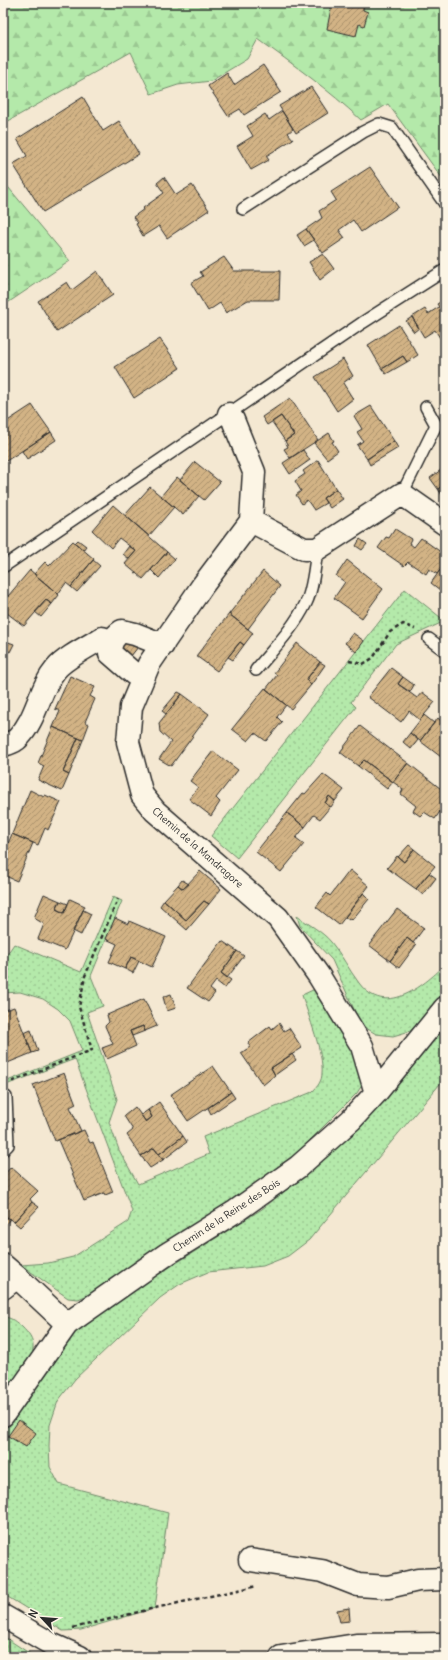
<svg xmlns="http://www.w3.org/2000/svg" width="448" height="1660" viewBox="0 0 448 1660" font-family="Delius,sans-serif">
<defs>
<pattern id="grass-dots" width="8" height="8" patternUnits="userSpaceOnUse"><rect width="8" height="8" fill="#b4e9aa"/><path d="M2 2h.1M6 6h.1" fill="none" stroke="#9bc892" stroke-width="1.8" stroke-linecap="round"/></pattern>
<pattern id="forest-firs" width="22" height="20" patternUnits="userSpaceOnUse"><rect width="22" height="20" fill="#b4e9aa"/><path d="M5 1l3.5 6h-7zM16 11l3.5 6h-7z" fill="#9bc892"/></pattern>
<pattern id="building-hatch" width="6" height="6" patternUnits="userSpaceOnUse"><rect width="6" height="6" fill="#d2b385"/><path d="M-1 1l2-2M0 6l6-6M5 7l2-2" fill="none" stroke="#ab926d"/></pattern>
</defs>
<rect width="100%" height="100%" fill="#f4e8d2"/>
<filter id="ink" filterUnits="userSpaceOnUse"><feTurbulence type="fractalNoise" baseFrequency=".025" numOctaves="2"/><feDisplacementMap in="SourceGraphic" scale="8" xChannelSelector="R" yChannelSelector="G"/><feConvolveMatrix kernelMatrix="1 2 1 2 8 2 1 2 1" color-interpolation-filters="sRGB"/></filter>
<g filter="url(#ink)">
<path fill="url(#grass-dots)" stroke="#708a6a" d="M405 589 445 621 396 644 351 702 356 707 237 858 211 836Z
M113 897 122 901 91 976 103 1006 87 1012 117 1099 109 1122 119 1150 138 1184 209 1154 203 1137 312 1092C318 1086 322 1081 322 1073 324 1054 308 1015 302 995L315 989 360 1055 362 1085 357 1093 302 1148 264 1182 88 1295 78 1299 68 1298 21 1265 48 1263 73 1257 128 1222 132 1211 75 1059 6 1085 5 1082 82 1051 70 1021 58 1009 43 999 20 992 3 993V960L14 944 81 972Z
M297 916C308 924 323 932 331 942 342 955 349 970 359 983 385 1018 422 987 445 965V991L428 1013 410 1031 393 1036 376 1034 361 1025 332 960 300 926Z
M445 1025V1078L309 1240 288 1256 263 1266 208 1272 180 1284 160 1298 75 1379 58 1401 50 1425 49 1446 50 1467 59 1484 168 1513 155 1608 81 1630 63 1631 3 1594V1432L76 1329 86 1320 262 1209C331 1157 389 1091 445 1025Z
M3 1317C11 1317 16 1322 22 1327 28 1333 34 1340 33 1349 33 1362 11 1386 3 1397Z
M3 1636 35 1657 3 1656Z"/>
<path fill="url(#forest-firs)" stroke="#708a6a" d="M3 3H445V182L388 104 361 120C329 90 294 65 258 39L247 59 211 81 178 85 151 94 131 52 3 124Z
M3 181 70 261 3 306Z"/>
<path fill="url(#building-hatch)" stroke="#2b2b2b" d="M332 3H364L363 10 368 12 364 26 359 24 356 36 327 29Z
M263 65 281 92 244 115 240 109 228 116 208 86 227 73 234 85Z
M311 87 328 113 296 133 279 106Z
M83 97 103 131 119 121 139 154 43 212 13 164 27 156 17 139Z
M282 111 293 129 288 133 293 139 266 156 269 160 251 170 237 146 253 136 247 126 265 114 269 120Z
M370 167 398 207 361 232 353 220 339 230 345 238 323 253 306 229 322 218 319 211 336 200 331 192Z
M164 177 176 195 192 185 209 210 167 238 159 226 143 236 136 224 138 223 133 217 144 209 143 208 164 193 157 183Z
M306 229 314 240 304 246 297 235Z
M323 254 334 269 320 280 309 262Z
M224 257 234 271H280L279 300H248L226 313 220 303 208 311 191 283 203 276 200 272Z
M97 271 113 295 57 332 38 301 67 282 72 290Z
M445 299V328L443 329 445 335 440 338 435 330 424 337 412 317 425 309 428 314 439 307 437 304Z
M412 317 419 328 414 332 406 321Z
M399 325 418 355 407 362 403 356 382 369 368 345Z
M160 339 180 368 134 398 115 367Z
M403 356 407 362 386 374 382 369Z
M343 359 353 376 343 383 353 399 337 411 315 377Z
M290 398 318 440 290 458 284 449 288 447 285 441 294 435 281 416 267 425 262 417Z
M32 405 51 432 3 463V424Z
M371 406 394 441 367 459 357 445 363 441 357 432 362 429 354 416Z
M281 416 294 435 285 441 272 422Z
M51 432 56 440 27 459 22 451Z
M329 433 334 441 332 442 338 451 327 459 314 443Z
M394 441 398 448 370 465 367 459Z
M303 450 310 460 290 474 283 463Z
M318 460 336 489 323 498 326 503 314 510 307 500 302 504 296 495 301 491 295 481 305 474 303 471Z
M195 462 220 482 204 500 180 480Z
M445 467V484L438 489 430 478Z
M177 477 199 496 183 515 161 496Z
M445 484V493L442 495 438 489Z
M150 487 174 507 149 536 125 515Z
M336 489 343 499 330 508 323 498Z
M113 505 167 552 143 579 125 564 136 551 119 538 111 548 92 530Z
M395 529 411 539 409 543 414 547 421 538 445 555V564L437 574 429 569 426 574 408 562 404 566 378 548 386 537 389 538Z
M360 539 367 544 362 550 356 546Z
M78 540 86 546 83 550 75 543Z
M73 541 94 559 71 587 66 583 58 594 34 574 45 562 49 566Z
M129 546 136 551 129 559 123 554Z
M167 552 175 559 159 578 151 570Z
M93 560 100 566 77 592 71 587Z
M347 560 383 589 362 618 334 598 345 582 336 576Z
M443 566 445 567V594L431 583Z
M30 570 59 595 52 604 46 600 24 626 3 610V602Z
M263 571 280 586 248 629 229 614Z
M46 600 52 604 41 617 35 612Z
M229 614 253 633 244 645 240 642 217 671 196 656Z
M353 633 364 641 356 652 345 643Z
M128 639 138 647 131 656 121 648Z
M3 640 14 644 10 652 3 649Z
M240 642 244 645 233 660 228 657Z
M297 643 320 662 306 680 311 685 291 709 266 689 277 675 274 673Z
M320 662 325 665 311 685 306 680Z
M391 668 403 677 398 684 417 698 422 692 435 702 420 720 409 711 401 722 368 697Z
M70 676 95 687 90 696 95 699 85 722 89 724 83 740 53 727 60 711 55 709Z
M403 677 414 685 410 692 398 684Z
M265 688 286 705 277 717 282 722 266 741 255 733 248 741 232 729Z
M178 692 182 694 166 714 162 711Z
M182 694 209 714 171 766 159 759 171 742 160 732 159 723Z
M424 715 434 723 420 741 410 733Z
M438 718 445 724V760L420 741Z
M360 726 408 763 393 782 364 760 358 766 340 752Z
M53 727 78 738 63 772 69 775 62 791 38 780 44 766 38 763Z
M410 733 418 740 411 749 403 742Z
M78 738 83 740 69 775 63 772Z
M213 751 238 770 216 798 220 802 211 816 189 799 198 787 190 781Z
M364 760 393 782 387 789 358 766Z
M408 763 445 792V804L435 819 424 812 420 816 413 811 416 806 401 794 403 789 393 782Z
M323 774 344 790 335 801 329 796 325 803 330 807 320 819 314 815 305 827 287 813 303 793 305 794Z
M30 790 44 797 45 795 61 802 48 830 45 828 38 845 12 834Z
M329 796 335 801 331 807 325 803Z
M287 813 305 827 296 838 304 844 281 872 256 852Z
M12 834 33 843 17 881 3 875V844L7 846Z
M409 845 414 849 404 862 398 857Z
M414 849 435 866 416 889 387 868 397 856 404 862Z
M350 870 369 886 339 925 316 907 327 893 330 896Z
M200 871 221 889 209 904 204 901 186 920 164 900 178 885 183 889Z
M429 873 436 878 423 895 416 889Z
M182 880 189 884 183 889 178 885Z
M363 893 369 899 352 920 350 918 349 920 345 917Z
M44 894 60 901 56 909 64 913 70 899 85 906 65 950 38 939 44 924 34 918Z
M164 900 186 920 204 901 209 904 187 930 160 906Z
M60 901 68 904 64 913 56 909Z
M397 909 424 928 413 943 407 938 390 961 369 945Z
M83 910 91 914 81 935 73 931Z
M115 918 128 924 129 921 166 937 152 967 131 957 125 969 109 962 117 944 106 939Z
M407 938 416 945 399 968 390 961Z
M222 941 237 951 221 973 231 980 225 988 216 981 210 989 215 993 208 1002 187 988Z
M237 951 244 956 227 978 221 973Z
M131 957 139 961 133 973 125 969Z
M171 994 176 1008 167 1011 163 997Z
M144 999 157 1026 145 1031 143 1026 130 1031 136 1046 107 1059 102 1048 113 1044 105 1026 109 1022 107 1015Z
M14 1007 32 1053 5 1064 3 1059V1055L5 1054 3 1050V1011Z
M279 1023 284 1031 289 1028 302 1048 271 1068 275 1075 263 1085 241 1053 250 1047 248 1043 270 1026 272 1029Z
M143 1026 145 1031 132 1036 130 1031Z
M31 1030 38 1051 32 1053 24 1033Z
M292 1054 296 1060 275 1075 271 1068Z
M213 1066 231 1092 188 1121 170 1095Z
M64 1073 76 1104 70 1107 81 1131 55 1141 33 1085Z
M231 1092 235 1098 211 1114 208 1108Z
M159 1102 183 1136 159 1154 154 1148 141 1156 127 1135 133 1130 124 1116 135 1107 146 1122 152 1117 148 1110Z
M148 1110 152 1117 146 1122 141 1115Z
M84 1130 90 1143 93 1142 113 1192 105 1195 104 1193 84 1201 58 1140Z
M183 1136 187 1142 163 1160 159 1154Z
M154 1148 163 1160 150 1168 141 1156Z
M11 1167 38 1191 30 1199 32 1202 14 1222 5 1216 3 1219V1176Z
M32 1202 39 1207 20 1227 14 1222Z
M5 1216 10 1219 5 1225 3 1224V1219Z
M19 1420 36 1433 26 1447 8 1436Z
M349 1608 350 1621 340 1622 337 1610Z"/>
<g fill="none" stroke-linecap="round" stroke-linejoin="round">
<defs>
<path id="lane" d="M243 209 363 132 379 124 392 128 445 204
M402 494 436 425 426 407
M3 567 362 323 445 270
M429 639 445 651
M256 670C273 649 294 628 306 603 313 589 315 565 317 549
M3 1150 8 1145 6 1097"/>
<path id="street" d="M229 414 233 420 254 472 251 521 203 585 149 664 131 707 128 742 142 795 155 811 278 918 319 976 362 1046 376 1093
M251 521 304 549H317L402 494 445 524
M142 679 133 673 110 653C110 643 113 637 122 631L135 634 163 645
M3 745C8 744 16 741 19 737 37 718 39 689 56 669 65 658 89 646 102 638L112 641
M3 1265 17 1277 67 1324
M3 1288 17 1277
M3 1415 67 1324 167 1254 236 1211 298 1167 351 1120 376 1093 445 1008
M250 1560 322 1571 358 1585 388 1587 418 1580 445 1579"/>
<path id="secondary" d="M3 1616 53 1645 80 1657
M281 1657 356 1645 445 1644"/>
</defs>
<use href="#lane" stroke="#2b2b2b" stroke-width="14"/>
<use href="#street" stroke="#2b2b2b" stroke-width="25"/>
<use href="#secondary" stroke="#2b2b2b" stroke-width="25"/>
<path stroke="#2b2b2b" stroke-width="2.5" stroke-dasharray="4 3" stroke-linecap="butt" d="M349 661 363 664 373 658 390 632 403 624 415 629
M13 1082V1081L92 1050 79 1007 85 976 118 899
M73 1628 155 1608 257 1586
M3 1656 8 1657"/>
<use href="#lane" stroke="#fcf5e5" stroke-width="11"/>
<use href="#street" stroke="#fcf5e5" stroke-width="22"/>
<use href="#secondary" stroke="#fcf5e5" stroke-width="22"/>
</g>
</g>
<g text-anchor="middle" stroke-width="3" stroke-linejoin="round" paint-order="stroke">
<g font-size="10" fill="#2b2b2b" stroke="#fcf5e5">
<text transform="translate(198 847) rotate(41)" y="4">Chemin de la Mandragore</text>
<text transform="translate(226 1215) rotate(-33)" y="4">Chemin de la Reine des Bois</text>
</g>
</g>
<rect width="448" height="1660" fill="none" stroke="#fcf5e5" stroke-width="16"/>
<rect x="8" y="8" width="432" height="1644" fill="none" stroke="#2b2b2b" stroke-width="1.5" filter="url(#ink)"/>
<g transform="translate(42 1618) rotate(296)" stroke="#fcf5e5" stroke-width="3" paint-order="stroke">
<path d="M0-3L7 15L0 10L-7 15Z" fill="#2b2b2b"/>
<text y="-6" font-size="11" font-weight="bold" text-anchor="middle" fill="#2b2b2b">N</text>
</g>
</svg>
